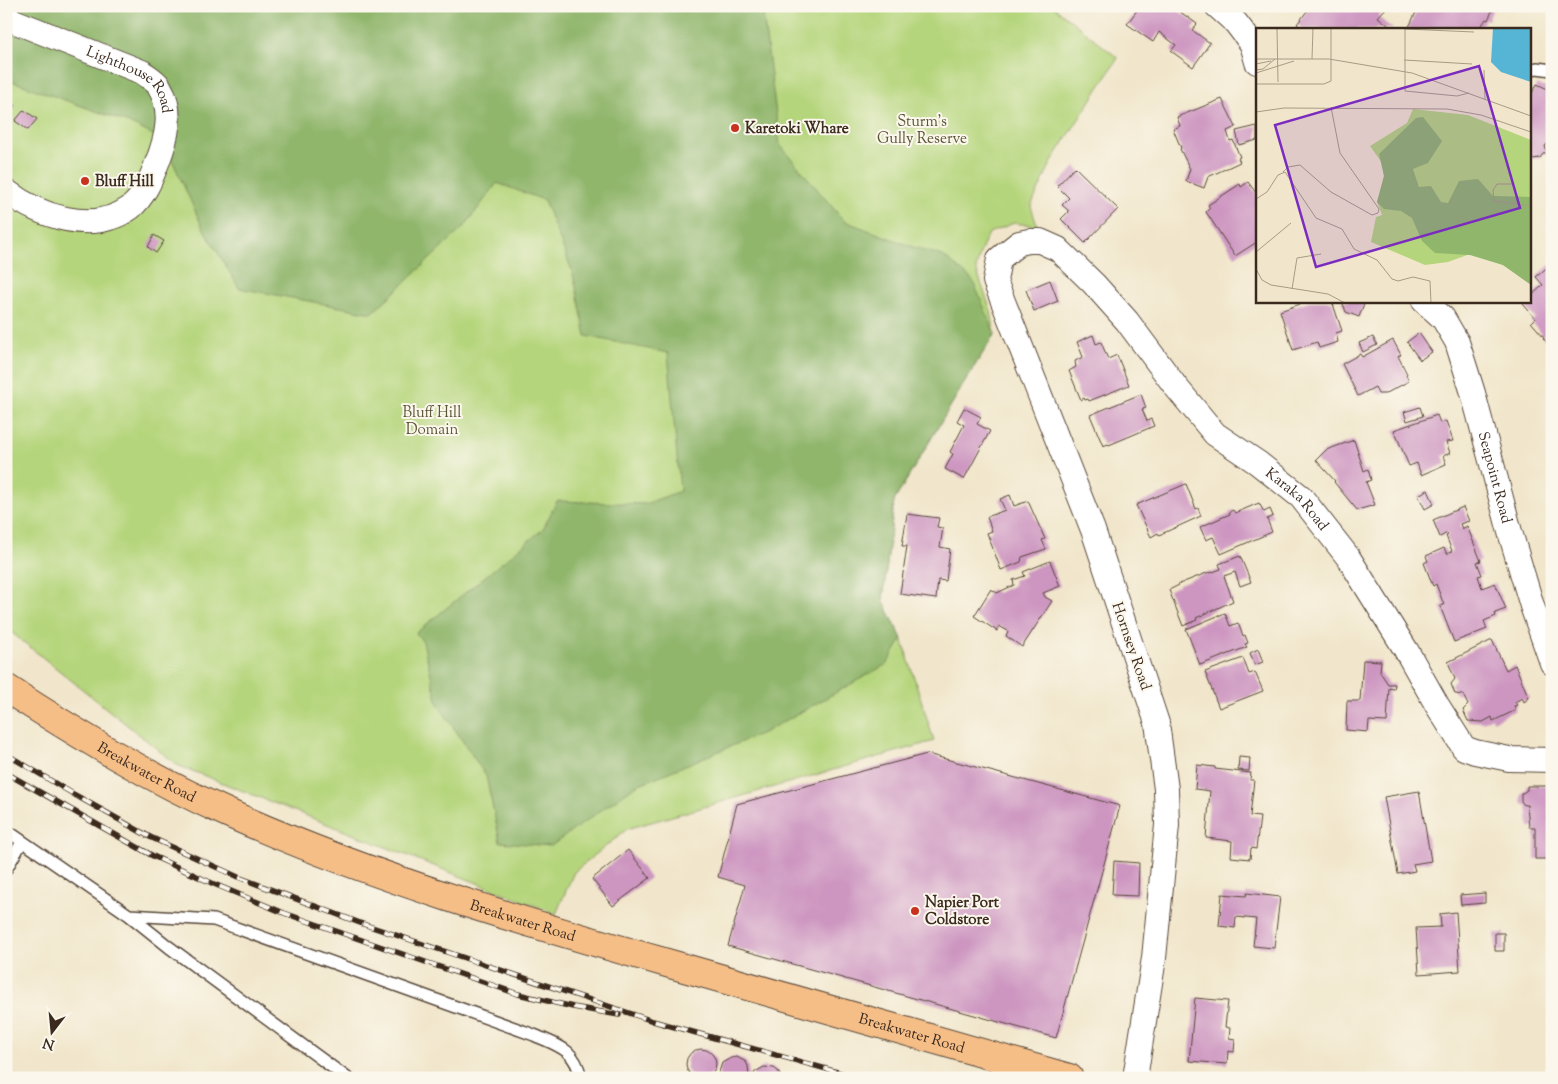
<svg xmlns="http://www.w3.org/2000/svg" width="1558" height="1084" viewBox="0 0 1558 1084" font-family="'Sorts Mill Goudy',serif">
<rect width="100%" height="100%" fill="#fbf7ec"/>
<filter id="ink" filterUnits="userSpaceOnUse"><feTurbulence type="fractalNoise" baseFrequency=".02" numOctaves="2"/><feDisplacementMap in="SourceGraphic" scale="10" xChannelSelector="R" yChannelSelector="G"/><feConvolveMatrix kernelMatrix="1 2 1 2 8 2 1 2 1" color-interpolation-filters="sRGB"/></filter>
<filter id="wash" filterUnits="userSpaceOnUse"><feTurbulence type="fractalNoise" baseFrequency=".0096" numOctaves="4" result="noise"/><feDisplacementMap in="SourceGraphic" scale="20" xChannelSelector="R" yChannelSelector="G"/><feGaussianBlur stdDeviation="1.12" result="paint"/><feColorMatrix in="noise" values="0 0 0 0 0 0 0 0 0 0 0 0 0 0 0 0 0 1.4 0 .05"/><feComposite in="paint" operator="in"/></filter>
<g filter="url(#wash)">
<rect width="100%" height="100%" fill="#f1e6cb"/>
<path fill="#b5d57c" stroke="#78804d" d="M6 6H1053L1118 58 1052 161 1031 206 1037 226 1014 223 989 233 980 253 976 269 991 311 995 334 972 370 894 501 883 600 902 639 934 741 627 829 574 872 556 914 177 765 6 628Z"/>
<path fill="#90b66c" stroke="#667045" d="M6 6H762L780 145 844 221 916 248 943 256 958 268 973 281 995 334 972 370 894 501 883 600 902 639 887 664 765 732 635 786 551 846 500 842 486 776 438 704 423 642 416 633 543 529 557 501 645 504 680 491 668 353 586 336 573 273 544 200 497 183 464 227 372 313 239 288 202 226 163 140 129 123 6 79Z"/>
<g id="blocks">
<path fill="#cd96c1" d="M1140 6H1172L1197 24 1192 30 1210 43 1193 67 1171 51 1176 45 1159 32 1153 42 1127 24Z
M1311 6H1384L1386 8 1378 17 1393 29H1303L1297 24Z
M1419 6H1492L1491 9H1493L1488 20 1486 19 1480 28 1408 29Z
M1537 84 1552 91V140L1545 146 1547 153 1543 154 1540 158 1533 159H1529V99Z
M6 99 15 105 9 115 6 113Z
M1222 99 1236 127 1227 131 1230 141 1233 140 1240 157 1238 158 1240 162 1208 177 1204 188 1186 181 1190 169 1180 149 1181 148 1173 129 1180 126 1177 117Z
M24 110 37 119 28 130 15 121Z
M1257 126V140L1239 145 1236 131Z
M1075 167 1118 209 1085 243 1061 219 1069 211 1062 205 1069 198 1057 186Z
M1248 182 1257 194V242L1235 256 1206 212 1210 208 1208 205 1240 184 1241 187Z
M154 235 164 241 156 253 148 247Z
M1550 265 1552 266V348L1543 338 1544 337 1531 322 1535 318 1523 304 1526 301H1529V298L1543 285 1536 277Z
M1050 280 1058 301 1034 311 1026 290Z
M1309 301H1332L1342 331 1336 333 1338 342 1319 348 1317 342 1293 350 1280 311Z
M1342 301H1365L1359 317 1346 312Z
M1419 333 1432 352 1420 360 1407 342Z
M1093 335 1096 344 1101 342 1108 359 1117 355 1129 385 1089 401 1088 399 1085 400 1084 398 1081 400 1069 371 1076 367 1075 361 1083 357 1077 342Z
M1373 337 1377 345 1363 352 1359 343Z
M1393 340 1401 355 1398 356 1407 374 1406 375 1409 381 1385 394H1378L1375 387 1358 396 1342 364 1360 354 1362 357Z
M1141 394 1146 408 1142 409 1147 421 1151 419 1154 426 1109 445 1108 444 1103 446 1090 415Z
M1420 407 1423 416 1407 421 1404 412Z
M964 408 981 417 977 424 990 431 964 479 945 469 953 454 950 452 964 425 957 421Z
M1437 415 1440 423 1446 421 1453 441 1446 442 1450 453 1443 456 1446 464 1421 475 1417 463 1409 466 1394 430Z
M1354 440 1364 471 1368 469 1371 480 1366 482 1375 505 1357 510 1334 482 1335 481 1316 460 1326 450Z
M1186 484 1196 509 1198 508 1201 516 1159 535 1158 533 1151 537 1136 505Z
M1428 490 1434 504 1425 509 1418 495Z
M1010 495 1014 506 1028 501 1045 539 1042 540 1046 549 1022 557 1021 562 1001 570 987 533 992 531 987 517 1005 510 1000 499Z
M1259 503 1264 512 1270 509 1273 516 1267 519 1272 532 1221 554 1213 537 1206 540 1200 527 1230 514 1229 512 1233 510 1235 513Z
M1463 507 1469 521 1460 524 1462 529 1467 526 1481 561 1477 562 1482 575 1478 576 1482 588 1495 583 1506 609 1495 613 1496 616 1484 621 1487 629 1454 642 1440 606 1444 605 1436 584 1433 586 1424 563 1428 561 1426 556 1444 548 1447 554 1452 551 1446 536 1448 535 1447 533 1440 537 1433 520Z
M907 514 939 518 937 527 943 528 940 547 950 549 946 581 938 580 936 599 900 594 907 546H902Z
M1240 556 1251 582 1240 586 1235 572 1224 576 1233 601 1196 618 1197 620 1183 626 1169 590 1179 585V584L1209 572 1210 573 1221 569 1219 564Z
M1050 561 1060 586 1043 593 1045 597 1052 601 1022 647 1006 636 1008 631 999 626 997 631 974 616 991 589 997 593 1014 585 1013 580 1025 576 1023 572Z
M1225 613 1230 626 1238 623 1243 636 1245 635 1248 643 1245 644 1247 647 1200 665 1186 629Z
M1492 640 1506 670 1515 665 1529 698 1524 702 1522 698 1515 702 1517 705 1514 706 1516 710 1493 721 1492 717 1483 722 1468 721 1463 710 1468 705 1463 695 1455 694 1451 684 1455 679 1448 662Z
M1258 649 1263 662 1255 665 1250 653Z
M1243 658 1249 674 1255 672 1263 691 1219 708 1205 672Z
M1363 660 1381 661 1380 672 1388 684H1395L1394 689 1389 688 1387 722 1369 721 1368 732 1346 730 1347 701H1360Z
M927 754 1120 806 1056 1038 728 946 745 885 718 877 737 804Z
M1239 757 1250 758 1249 771 1238 770Z
M1197 765 1215 767V769L1251 773 1250 780H1254L1250 816 1260 817 1256 849 1251 848 1250 859 1231 857 1232 841 1206 838 1210 791 1195 789Z
M1527 786H1552V859H1535V827H1529L1527 805H1524L1521 801V794L1527 790Z
M1419 791 1431 861 1413 864 1415 871 1398 874 1384 797Z
M628 850 650 878 613 906 592 879Z
M1114 861 1139 863 1138 896 1112 895Z
M1247 893 1280 897 1274 948 1253 946 1256 919 1236 917 1235 928 1219 926 1222 894 1246 896Z
M1485 893V903L1461 905 1460 895Z
M1456 912 1460 971 1419 974 1416 928 1441 927 1440 914Z
M1495 933H1504V951H1495Z
M1195 998 1228 1001 1225 1027 1230 1028 1229 1038 1235 1039 1234 1052 1228 1051 1227 1064 1189 1061Z
M686 1064a15 15 0 1 1 30 0a15 15 0 1 1-30 0Z
M737 1057 746 1062 748 1066 749 1078H719V1072L722 1063 731 1058Z
M764 1067 774 1068 778 1071 781 1078H752L755 1072Z"/>
</g>
</g>
<g filter="url(#ink)">
<use href="#blocks" fill-opacity="0" stroke="#564638" stroke-width="1"/>
<g fill="none" stroke-linecap="round" stroke-linejoin="round">
<defs>
<path id="lane" d="M1529 70 1537 68 1552 70
M6 830 129 915 169 947 347 1078
M6 869 22 842
M129 915 214 920 534 1035C559 1046 575 1049 581 1078"/>
<g id="street">
<path d="M1217 6 1236 23 1252 44 1257 62"/>
<path id="s1" d="M6 18 142 72C147 76 155 80 159 86 174 111 167 138 157 163 151 179 144 197 130 208 92 235 39 216 6 191"/>
<path id="s2" d="M1424 301 1443 318 1457 342 1473 393 1510 532 1532 606 1552 663"/>
<path id="s3" d="M1135 1078 1154 958 1167 825 1166 789 1157 723 1093 530 995 281 999 259 1019 243 1029 241H1040L1058 249 1094 284 1127 321 1176 387 1215 434 1258 463 1301 497 1348 557 1406 650 1437 705 1464 748 1475 752 1509 759 1552 760"/>
</g>
<g id="highway">
<path id="s4" d="M6 688C79 735 151 779 230 814 373 878 524 922 674 965 805 1002 937 1040 1069 1078"/>
</g>
</defs>
<use href="#lane" stroke="#564638" stroke-width="14"/>
<use href="#street" stroke="#564638" stroke-width="26"/>
<use href="#highway" stroke="#564638" stroke-width="30"/>
<use href="#lane" stroke="#fff" stroke-width="11"/>
<use href="#street" stroke="#fff" stroke-width="24"/>
<use href="#highway" stroke="#f6be87" stroke-width="28"/>
<defs>
<path id="rail" d="M6 754 75 795 150 837 238 877 360 923 653 1021 859 1078
M6 773 153 856 214 884 284 913 518 994 573 1007 619 1015"/>
</defs>
<use href="#rail" stroke="#3b2a1e" stroke-width="5.5"/>
<use href="#rail" stroke="#fbf7ec" stroke-width="4" stroke-dasharray="11" stroke-linecap="butt"/>
</g>
</g>
<g fill="#c8321e" stroke="#fbf7ec" stroke-width="2">
<circle cx="735" cy="128" r="5"/>
<circle cx="85" cy="181" r="5"/>
<circle cx="915" cy="911" r="5"/>
</g>
<g text-anchor="middle" stroke-width="4" stroke-linejoin="round" paint-order="stroke">
<g font-size="15" fill="#3b2a1e" stroke="#fbf7ec">
<text dy="5" stroke="none"><textPath href="#s1" startOffset="142">Lighthouse Road</textPath></text>
<text dy="5" stroke="none"><textPath href="#s2" startOffset="194">Seapoint Road</textPath></text>
<text dy="5" stroke="none"><textPath href="#s3" startOffset="1266">Karaka Road</textPath></text>
<text transform="translate(1132 646) rotate(71)" y="5">Hornsey Road</text>
<text dy="5" stroke="none"><textPath href="#s4" startOffset="164">Breakwater Road</textPath></text>
<text dy="5" stroke="none"><textPath href="#s4" startOffset="569">Breakwater Road</textPath></text>
<text dy="5" stroke="none"><textPath href="#s4" startOffset="974">Breakwater Road</textPath></text>
</g>
<g font-size="15" fill="#5a5536" stroke="#fbf7ec">
<text x="922" y="126">Sturm's<tspan x="922" dy="17">Gully Reserve</tspan></text>
<text x="432" y="417">Bluff Hill<tspan x="432" dy="17">Domain</tspan></text>
</g>
<g font-size="15" font-weight="bold" fill="#3b2a1e" stroke="#fbf7ec" text-anchor="start">
<text x="745" y="133">Karetoki Whare</text>
<text x="95" y="186">Bluff Hill</text>
<text x="925" y="907">Napier Port<tspan x="925" dy="17">Coldstore</tspan></text>
</g>
</g>
<g transform="translate(1256 28)">
<rect width="275" height="275" fill="#f1e6cb"/>
<path d="M157 81 212 87 275 112V208L270 213 275 256 247 237 214 226 192 234 169 237 115 214 120 189 126 187 121 174 128 148 126 135 114 118 151 95Z" fill="#b5d57c"/>
<path d="M167 89 186 113 172 135 157 141 163 159 175 158 185 174 192 175 203 153 222 151 237 168 275 169V257L247 237 214 227 179 225 166 213 156 190 145 183 128 181 121 174 128 148 123 126 160 90Z" fill="#90b66c"/>
<path d="M237 0H275V54L245 44 235 34Z" fill="#56b4d4"/>
<path fill="none" stroke="#a89b86" stroke-width="1" d="M21 0 22 54M149 0V63L201 68 213 65M149 1 218 4M0 31H73L156 45 275 88M56 31 57 0M148 32 216 36M0 36 15 33M0 42 7 41 19 31M228 42 229 71M0 45 38 33M0 56H68L75 53V0M0 84 28 80 191 81 225 87 275 104M27 144 32 139 44 137 75 164 116 187 122 185 123 181 84 125 75 79M258 156H241L237 162 238 173 275 178M0 171 11 164 22 147 29 144 60 190 86 201 98 221 121 232 136 251 142 253 157 249 174 253 175 275M0 224 35 195M0 241 6 252 15 257 72 266 89 275M36 261 41 230 65 226"/>
<path fill="#7b2cbf" fill-opacity="0.15" stroke="#7b2cbf" stroke-width="2.5" d="M223 38 264 180 60 239 19 97Z"/>
<rect width="275" height="275" fill="none" stroke="#3b2a1e" stroke-width="2.5"/>
</g>
<rect width="1558" height="1084" fill="none" stroke="#fbf7ec" stroke-width="25"/>
<g transform="translate(52 1032) rotate(196)" stroke="#fbf7ec" stroke-width="4" paint-order="stroke">
<path d="M0-4L9 19L0 12L-9 19Z" fill="#3b2a1e"/>
<text y="-8" font-size="14" font-weight="bold" text-anchor="middle" fill="#3b2a1e">N</text>
</g>
</svg>
